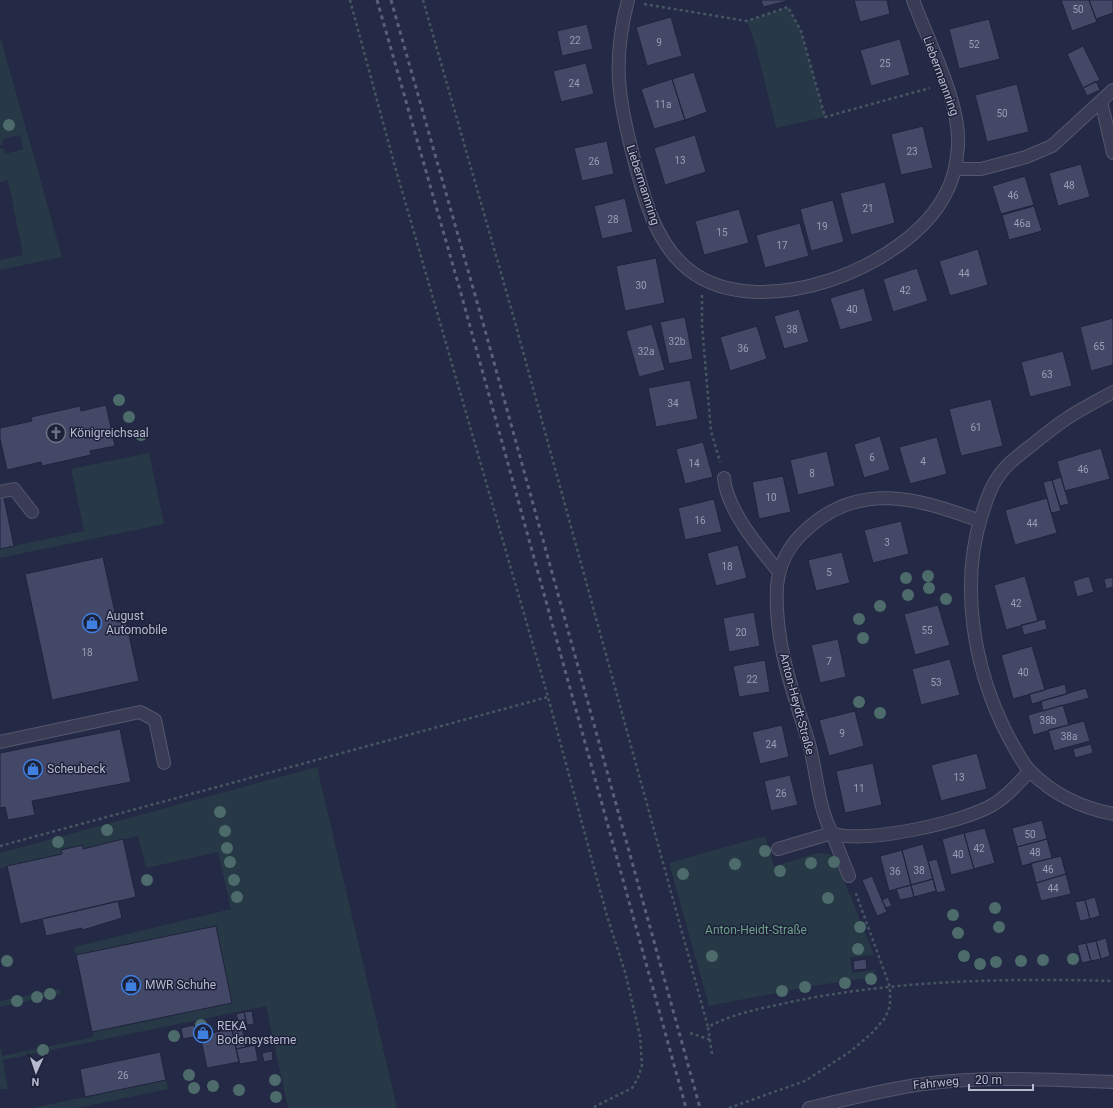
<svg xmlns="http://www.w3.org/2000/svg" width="1113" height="1108" viewBox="0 0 1113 1108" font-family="Roboto,sans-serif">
<rect width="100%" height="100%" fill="#242945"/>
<path fill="#273946" d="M788 7 801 31 825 117 776 128 755 43 747 21Z
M0 36 62 257 0 270V260L23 255 8 180 0 182V149H4L5 154 23 149 20 135 2 139 3 145H0Z
M149 453 164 524 0 558V549L84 531 71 469Z
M317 767 397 1108H288L266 1006 3 1060 8 1089H0V1046L2 1056 94 1037 92 1032 232 1003 216 926 76 955 74 947 231 909 218 852 146 868 138 836 83 849 82 845 62 850V854L0 868V853Z
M765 836 774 866 818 853 829 854 837 863 874 955 850 957 852 973 876 970 873 975 868 978 812 986 709 1006 669 863Z
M59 989 60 994 0 1007V1001Z
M166 1080 168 1089 78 1108H33Z"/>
<path fill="#434867" stroke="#20233c" d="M761 0H787V1L763 7Z
M854 0H887L890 14 860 22Z
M1061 0H1089L1097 22 1072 31Z
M1089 0H1113V13L1096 19Z
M671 17 682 56 647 66 636 27Z
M989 19 1000 59 959 69 949 29Z
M587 24 593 49 562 56 557 31Z
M900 39 910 75 871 86 860 50Z
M1083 46 1100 80 1083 88 1067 54Z
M586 63 594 94 561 102 553 71Z
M694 72 707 112 685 120 672 79Z
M672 79 685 120 654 129 641 89Z
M1096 81 1100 90 1087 96 1083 88Z
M1017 84 1029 132 987 142 975 95Z
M923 126 933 168 901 175 891 134Z
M695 135 706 172 665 185 654 148Z
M607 141 614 174 582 181 574 148Z
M1081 164 1090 197 1058 206 1049 173Z
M1025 176 1034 205 1001 214 992 186Z
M885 182 895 223 851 235 840 193Z
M625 198 633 232 602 239 594 206Z
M833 200 844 242 811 251 800 209Z
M1034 206 1042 231 1009 240 1002 215Z
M739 209 749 243 704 255 695 221Z
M800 223 809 256 765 268 756 235Z
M978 249 988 285 950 296 939 261Z
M656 258 665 303 625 311 616 266Z
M917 268 928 301 893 312 883 279Z
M864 288 873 321 840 330 830 298Z
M799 309 809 342 784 349 774 316Z
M685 317 693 359 669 364 660 322Z
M1113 318V365L1091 371 1080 327Z
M652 324 665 370 639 377 626 331Z
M757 326 767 359 730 371 720 337Z
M1063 351 1072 386 1030 397 1021 362Z
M690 380 698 419 656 427 648 388Z
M991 399 1003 446 961 456 949 409Z
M106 405 115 446 90 451 91 455 42 466 41 462 7 470 0 439V428L32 421 31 417 80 406 81 411Z
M880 436 890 470 864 478 854 444Z
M937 437 947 474 910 484 899 447Z
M703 442 713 477 685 484 676 449Z
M1101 448 1110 479 1065 491 1057 461Z
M827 451 835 486 798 495 790 460Z
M783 476 791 512 759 519 752 482Z
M1061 477 1069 504 1060 506 1052 480Z
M1052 480 1061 511 1051 513 1043 482Z
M0 498H4L14 546 0 549Z
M1047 498 1057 533 1015 545 1005 510Z
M714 499 722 532 685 540 678 508Z
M901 521 909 554 873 563 864 530Z
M738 545 747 578 716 586 707 553Z
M842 552 850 583 816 591 808 560Z
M103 557 117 622 126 621 139 681 52 700 25 574Z
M1025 576 1038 621 1006 630 994 585Z
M1089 576 1094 592 1077 597 1073 581Z
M1113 577V587L1106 589 1104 579Z
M938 605 950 645 915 655 904 614Z
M754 612 760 646 729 652 723 618Z
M1045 619 1047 629 1024 635 1021 625Z
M838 639 846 677 820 683 811 645Z
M1032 646 1045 690 1013 699 1001 655Z
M950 659 960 695 921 705 912 669Z
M765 660 770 692 739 697 733 666Z
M1065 684 1067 694 1032 704 1029 694Z
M1086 688 1089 698 1043 711 1041 701Z
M1063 705 1069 725 1033 735 1028 715Z
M855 711 864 746 829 756 819 720Z
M1084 721 1090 741 1054 751 1048 730Z
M782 725 789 757 760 764 752 732Z
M120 729 131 782 32 801 35 815 8 820 5 807 0 808V753Z
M1091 744 1093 753 1075 758 1073 749Z
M977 753 987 789 941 801 931 765Z
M873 763 882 805 845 813 836 771Z
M790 775 798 805 771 811 764 781Z
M1042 820 1047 839 1017 847 1012 828Z
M985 828 995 863 974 869 964 833Z
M964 833 974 869 951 875 942 839Z
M123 839 136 897 20 924 7 866 62 854 61 850 83 845V849Z
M1047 839 1052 858 1022 866 1017 847Z
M923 844 933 879 911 885 902 850Z
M902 850 911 885 889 891 880 856Z
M1061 856 1066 874 1036 883 1031 863Z
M937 859 946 891 937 893 928 861Z
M1066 874 1071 894 1041 901 1036 883Z
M872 876 887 912 877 916 862 880Z
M933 879 936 891 914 897 911 885Z
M911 885 914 897 900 900 896 889Z
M888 897 892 906 886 908 882 900Z
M1095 897 1100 916 1090 919 1085 900Z
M1085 900 1090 919 1080 921 1075 902Z
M118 901 122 918 83 930 82 928 46 936 42 919Z
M216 926 232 1003 92 1032 76 955Z
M1106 938 1110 956 1101 959 1096 941Z
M1096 941 1101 959 1091 961 1086 943Z
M1086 943 1091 961 1082 963 1077 945Z
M866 959 867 969 854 970 853 961Z
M252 1011 254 1024 247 1025 244 1012Z
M244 1012 246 1020 238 1021 236 1014Z
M194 1025 197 1036 183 1039 181 1028Z
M242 1027 246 1047 236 1049 232 1029Z
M232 1029 239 1062 207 1068 200 1035Z
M255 1045 258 1061 240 1064 236 1049Z
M272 1051 273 1060 264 1062 262 1053Z
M160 1052 166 1080 85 1097 80 1069Z"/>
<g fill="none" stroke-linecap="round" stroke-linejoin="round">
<defs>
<path id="minor" d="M628 0C612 61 618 99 634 159 644 199 656 244 689 270 759 325 907 268 945 195 953 181 957 163 958 146 961 103 928 41 913 0
M1101 101 1113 153
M955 169H981L1026 157 1052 146 1113 90
M1113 392C1097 401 1081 409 1066 419 1054 427 1043 436 1032 445 1019 455 1005 465 996 480 989 490 986 502 982 514 959 586 974 670 1008 736 1015 748 1021 762 1031 772 1053 794 1083 808 1113 814
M724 478C727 510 759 548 779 572
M0 492 14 489 32 512
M980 521C918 498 858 480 805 531 789 545 779 565 777 586 774 641 792 689 808 740 817 770 817 805 832 833 862 845 966 822 994 804 1008 796 1019 782 1030 771
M0 742 140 712 155 720 164 763
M778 849 832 833 849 876
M809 1108C849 1099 889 1088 931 1083 991 1076 1052 1080 1113 1082"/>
</defs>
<use href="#minor" stroke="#55576f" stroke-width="14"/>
<path stroke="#455662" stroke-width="2.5" stroke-dasharray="3 3" stroke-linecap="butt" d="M350 0 394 163 548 697 607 916 625 972 640 1036 642 1065 638 1078 632 1088 592 1108
M423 0 513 315 708 1027
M644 4 747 21 788 7 801 31 825 117 930 88
M702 295V326L711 431 720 462
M0 846 548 697
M690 1033 711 1040
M712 1054 708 1027C736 1012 765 1008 795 1001 900 980 1007 978 1113 981
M729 1108 805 1081 851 1051 872 1033 885 1018 890 1006V987L855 891"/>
<use href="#minor" stroke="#393c54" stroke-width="12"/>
<path stroke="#5b5f7b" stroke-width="3" stroke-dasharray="4 4" stroke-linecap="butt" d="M377 0 460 290 686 1108
M391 0 485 330 700 1108"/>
</g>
<g fill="#4c6b6a">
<circle cx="9" cy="125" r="6"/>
<circle cx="119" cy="400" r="6"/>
<circle cx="129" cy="417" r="6"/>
<circle cx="141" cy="435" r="6"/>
<circle cx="928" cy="576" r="6"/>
<circle cx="906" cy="578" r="6"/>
<circle cx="929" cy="588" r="6"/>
<circle cx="908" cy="595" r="6"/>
<circle cx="946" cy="599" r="6"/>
<circle cx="880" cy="606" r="6"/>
<circle cx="859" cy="619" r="6"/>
<circle cx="863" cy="638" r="6"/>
<circle cx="859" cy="702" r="6"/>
<circle cx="880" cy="713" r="6"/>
<circle cx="220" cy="812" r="6"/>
<circle cx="107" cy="830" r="6"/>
<circle cx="225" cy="831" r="6"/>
<circle cx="58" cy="842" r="6"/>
<circle cx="227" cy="848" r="6"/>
<circle cx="765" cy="851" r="6"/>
<circle cx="230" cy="862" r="6"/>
<circle cx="834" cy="862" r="6"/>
<circle cx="811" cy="863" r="6"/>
<circle cx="735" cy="864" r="6"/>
<circle cx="780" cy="871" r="6"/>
<circle cx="683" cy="874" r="6"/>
<circle cx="147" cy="880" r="6"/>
<circle cx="234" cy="880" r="6"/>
<circle cx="237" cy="897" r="6"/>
<circle cx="828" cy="898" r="6"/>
<circle cx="995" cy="908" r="6"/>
<circle cx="953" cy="915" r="6"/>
<circle cx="860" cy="927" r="6"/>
<circle cx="999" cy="927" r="6"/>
<circle cx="958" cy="933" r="6"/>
<circle cx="858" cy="949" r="6"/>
<circle cx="712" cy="956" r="6"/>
<circle cx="964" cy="956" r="6"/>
<circle cx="1073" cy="959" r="6"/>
<circle cx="1043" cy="960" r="6"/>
<circle cx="7" cy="961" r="6"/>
<circle cx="1021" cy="961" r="6"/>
<circle cx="996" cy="962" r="6"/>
<circle cx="980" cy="964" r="6"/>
<circle cx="871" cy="979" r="6"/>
<circle cx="845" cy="983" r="6"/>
<circle cx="805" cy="987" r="6"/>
<circle cx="782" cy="991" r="6"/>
<circle cx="50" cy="994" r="6"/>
<circle cx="37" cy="997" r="6"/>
<circle cx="17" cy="1001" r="6"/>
<circle cx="201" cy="1025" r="6"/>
<circle cx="174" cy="1036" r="6"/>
<circle cx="43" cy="1050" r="6"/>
<circle cx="189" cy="1075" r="6"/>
<circle cx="275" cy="1080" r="6"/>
<circle cx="213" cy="1086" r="6"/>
<circle cx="194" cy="1088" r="6"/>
<circle cx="239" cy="1090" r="6"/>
<circle cx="276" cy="1097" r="6"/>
</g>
<defs>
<symbol id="church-ring" viewBox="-11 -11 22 22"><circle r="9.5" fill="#1e213a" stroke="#6b7280" stroke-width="1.5"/><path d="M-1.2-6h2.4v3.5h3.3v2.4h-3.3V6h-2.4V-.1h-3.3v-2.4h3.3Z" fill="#6b7280"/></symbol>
<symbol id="shop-ring" viewBox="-11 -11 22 22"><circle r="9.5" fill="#1e213a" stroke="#3f7fe0" stroke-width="1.5"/><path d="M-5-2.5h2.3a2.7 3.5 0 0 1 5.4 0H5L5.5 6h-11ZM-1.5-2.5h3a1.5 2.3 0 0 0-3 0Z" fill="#3f7fe0"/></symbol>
</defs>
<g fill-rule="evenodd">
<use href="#church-ring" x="45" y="422" width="22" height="22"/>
<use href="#shop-ring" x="81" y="612" width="22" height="22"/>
<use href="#shop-ring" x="22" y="758" width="22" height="22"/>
<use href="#shop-ring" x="120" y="974" width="22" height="22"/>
<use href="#shop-ring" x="192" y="1022" width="22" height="22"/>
</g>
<g text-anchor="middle" stroke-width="3" stroke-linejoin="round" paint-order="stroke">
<g font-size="10" fill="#9a9db4">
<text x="1078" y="13">50</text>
<text x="575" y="44">22</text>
<text x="659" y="46">9</text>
<text x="974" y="48">52</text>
<text x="885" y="67">25</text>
<text x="574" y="87">24</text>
<text x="663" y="108">11a</text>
<text x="1002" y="117">50</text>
<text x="912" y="155">23</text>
<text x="680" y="164">13</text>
<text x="594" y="165">26</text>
<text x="1069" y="189">48</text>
<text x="1013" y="199">46</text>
<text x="868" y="212">21</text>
<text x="613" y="223">28</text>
<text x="1022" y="227">46a</text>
<text x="822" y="230">19</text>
<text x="722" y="236">15</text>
<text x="782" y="249">17</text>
<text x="964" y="277">44</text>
<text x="641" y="289">30</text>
<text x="905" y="294">42</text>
<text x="852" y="313">40</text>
<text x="792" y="333">38</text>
<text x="677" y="345">32b</text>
<text x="1099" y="350">65</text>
<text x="743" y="352">36</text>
<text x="646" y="355">32a</text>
<text x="1047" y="378">63</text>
<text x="673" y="407">34</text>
<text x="976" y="431">61</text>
<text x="872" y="461">6</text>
<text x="923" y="465">4</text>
<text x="694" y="467">14</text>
<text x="1083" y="473">46</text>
<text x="812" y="477">8</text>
<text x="771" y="501">10</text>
<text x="700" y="524">16</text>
<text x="1032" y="527">44</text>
<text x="887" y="546">3</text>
<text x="727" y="570">18</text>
<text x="829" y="576">5</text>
<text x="1016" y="607">42</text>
<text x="927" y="634">55</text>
<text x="741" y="636">20</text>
<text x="87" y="656">18</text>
<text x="829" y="665">7</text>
<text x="1023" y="676">40</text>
<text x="752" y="683">22</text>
<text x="936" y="686">53</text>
<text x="1048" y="724">38b</text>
<text x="842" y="737">9</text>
<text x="1069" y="740">38a</text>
<text x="771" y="748">24</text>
<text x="959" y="781">13</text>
<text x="859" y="792">11</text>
<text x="781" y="797">26</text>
<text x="1030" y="838">50</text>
<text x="979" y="852">42</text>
<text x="1035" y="856">48</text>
<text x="958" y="858">40</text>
<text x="1048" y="873">46</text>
<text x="919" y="874">38</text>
<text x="895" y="875">36</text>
<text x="1053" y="892">44</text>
<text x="123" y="1079">26</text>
</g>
<g font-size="12" fill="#b7b9ce" stroke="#1e213a">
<text transform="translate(941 76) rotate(70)" y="4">Liebermannring</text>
<text transform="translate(643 185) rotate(72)" y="4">Liebermannring</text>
<text transform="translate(797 704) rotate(75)" y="4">Anton-Heydt-Straße</text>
<text transform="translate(936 1083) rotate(-6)" y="4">Fahrweg</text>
</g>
<g font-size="12" fill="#b7b9ce" stroke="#1e213a" text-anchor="start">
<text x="70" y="437">Königreichsaal</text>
<text x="106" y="620">August<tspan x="106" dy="14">Automobile</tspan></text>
<text x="47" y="773">Scheubeck</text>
<text x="145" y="989">MWR Schuhe</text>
<text x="217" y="1030">REKA<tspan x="217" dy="14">Bodensysteme</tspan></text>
</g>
<g font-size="12" fill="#6ca188" stroke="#1e213a">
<text x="756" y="934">Anton-Heidt-Straße</text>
</g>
</g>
<g transform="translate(36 1072) rotate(183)" stroke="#1e213a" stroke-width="3" paint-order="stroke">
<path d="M0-3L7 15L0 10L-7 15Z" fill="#b7b9ce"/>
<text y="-6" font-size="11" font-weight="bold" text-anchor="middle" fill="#b7b9ce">N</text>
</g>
<path d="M969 1084v6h64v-6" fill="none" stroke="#b7b9ce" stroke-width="2"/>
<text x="975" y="1084" font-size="12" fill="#b7b9ce" stroke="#1e213a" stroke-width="3" paint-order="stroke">20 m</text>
</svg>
